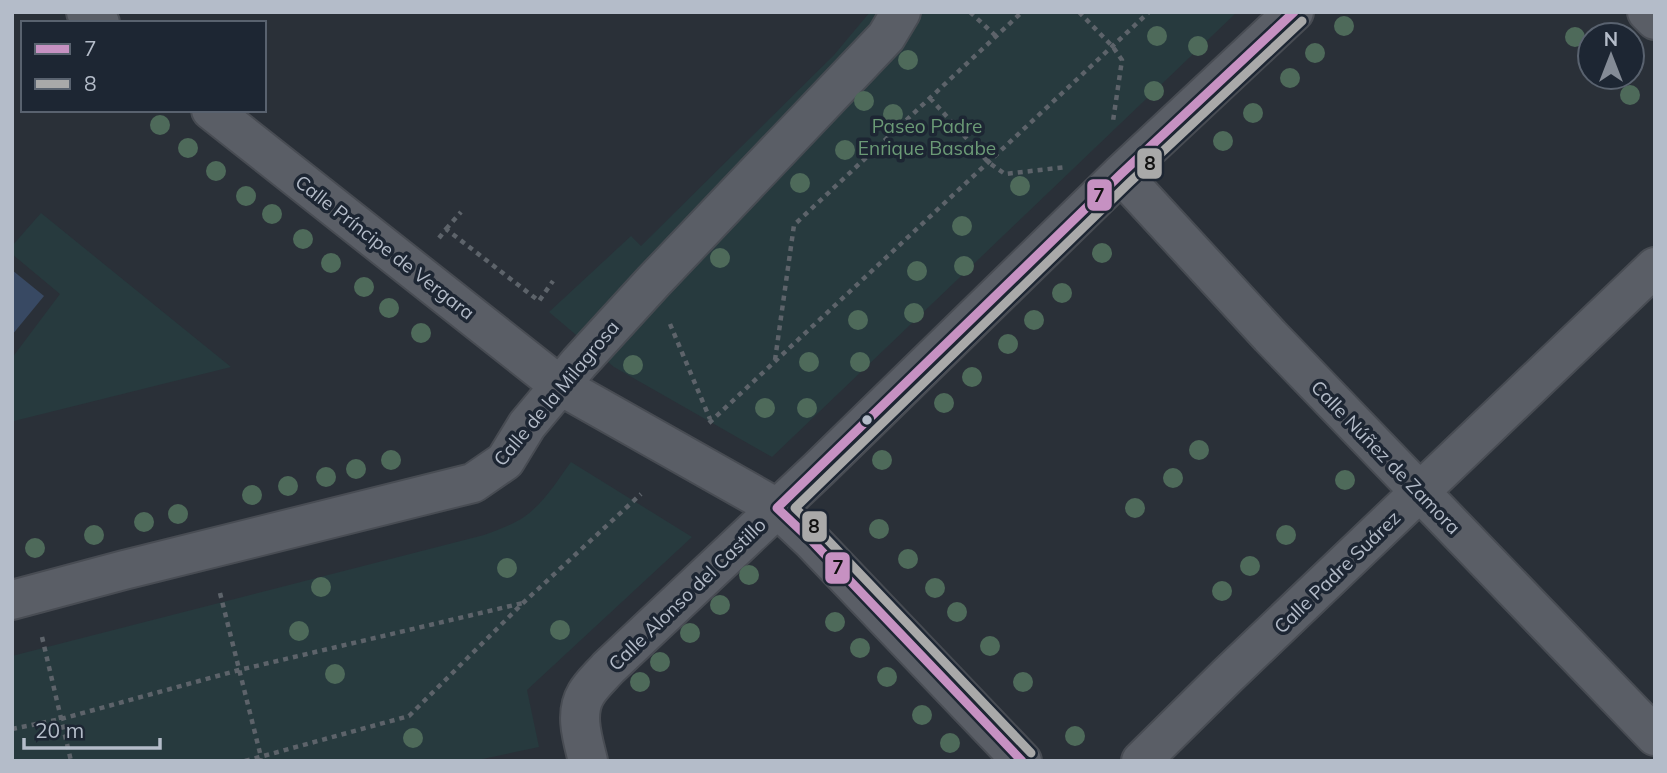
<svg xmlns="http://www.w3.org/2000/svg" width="1667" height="773" viewBox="0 0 1667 773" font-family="Mulish,sans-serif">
<rect width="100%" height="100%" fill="#2a3038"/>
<path fill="#273a3e" d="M870 12H1237L772 457 614 367 549 312 631 236 641 246 834 55Z
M41 213 231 367 14 421 12 420V358L60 294 12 254V246Z
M571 462 692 537 527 690 539 747 473 761H12V656L484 535C497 530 512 525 524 517 544 503 557 481 571 462Z"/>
<path fill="#384963" d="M12 270 44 296 12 335Z"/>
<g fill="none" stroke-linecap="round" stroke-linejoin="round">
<defs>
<path id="street" d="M86 12 100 23
M1647 12 1655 20
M211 110 559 385 777 508 812 541 1022 761
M1121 174 1270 336 1655 736
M12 600 124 570 473 483 505 461 527 425 579 363 653 282 886 37 901 12
M588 761C583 740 574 714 586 694 591 685 601 676 608 668L819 469 1121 174 1294 12
M1141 761 1227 676 1655 267"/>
</defs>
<use href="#street" stroke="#484c53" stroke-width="42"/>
<path stroke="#5d636a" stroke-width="4.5" stroke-dasharray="5 5" stroke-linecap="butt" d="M970 12 997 37
M1079 12 1113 47 1122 60 1113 121
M930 98 988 162 1005 174 1066 167
M446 229 461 212
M439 238 446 229 539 301 553 281
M670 324 710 419
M775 360 794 225 1022 12
M709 423 1149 12
M220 593 261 757 260 761
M42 637 71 761
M12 729 61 719 239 670 523 603
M245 761 409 716 523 603 641 494"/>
<use href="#street" stroke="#5a5e66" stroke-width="38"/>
<defs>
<path id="bus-1" d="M1022 761 812 541 777 508 1121 174 1294 12"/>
<path id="bus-2" d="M1031 753 821 533 795 508 1129 183 1302 21"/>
</defs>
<use href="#bus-1" stroke="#1d2633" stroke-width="14"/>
<use href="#bus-2" stroke="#1d2633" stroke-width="14"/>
<use href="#bus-1" stroke="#c691c2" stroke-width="9"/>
<use href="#bus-2" stroke="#a9a9a9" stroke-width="9"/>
</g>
<g fill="#4e6a5a">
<circle cx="1344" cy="26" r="10"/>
<circle cx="1157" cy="36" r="10"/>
<circle cx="1575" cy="37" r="10"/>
<circle cx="1198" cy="46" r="10"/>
<circle cx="1315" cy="53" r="10"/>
<circle cx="908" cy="60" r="10"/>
<circle cx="1290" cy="78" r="10"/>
<circle cx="1154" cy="91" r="10"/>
<circle cx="1630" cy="95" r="10"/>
<circle cx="864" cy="101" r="10"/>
<circle cx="1253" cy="113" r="10"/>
<circle cx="893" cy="114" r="10"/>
<circle cx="160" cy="125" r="10"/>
<circle cx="1223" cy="141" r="10"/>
<circle cx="188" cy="148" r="10"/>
<circle cx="845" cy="150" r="10"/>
<circle cx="216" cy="171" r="10"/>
<circle cx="800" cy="183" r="10"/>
<circle cx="1020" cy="186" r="10"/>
<circle cx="246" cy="196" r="10"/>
<circle cx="272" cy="214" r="10"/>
<circle cx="962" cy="226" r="10"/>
<circle cx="303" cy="239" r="10"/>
<circle cx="1102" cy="253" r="10"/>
<circle cx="720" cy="258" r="10"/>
<circle cx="331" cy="263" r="10"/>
<circle cx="964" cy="266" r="10"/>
<circle cx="917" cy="271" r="10"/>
<circle cx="364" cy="287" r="10"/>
<circle cx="1062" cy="293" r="10"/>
<circle cx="389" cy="308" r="10"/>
<circle cx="914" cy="313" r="10"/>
<circle cx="858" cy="320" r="10"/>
<circle cx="1034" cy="320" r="10"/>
<circle cx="421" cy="333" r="10"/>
<circle cx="1008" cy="344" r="10"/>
<circle cx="809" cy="362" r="10"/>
<circle cx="860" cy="362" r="10"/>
<circle cx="633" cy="365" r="10"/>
<circle cx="972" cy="377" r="10"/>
<circle cx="944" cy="403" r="10"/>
<circle cx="765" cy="408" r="10"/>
<circle cx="807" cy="408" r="10"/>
<circle cx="1199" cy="450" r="10"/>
<circle cx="391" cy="460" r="10"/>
<circle cx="882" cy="460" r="10"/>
<circle cx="356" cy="469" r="10"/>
<circle cx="326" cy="477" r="10"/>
<circle cx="1173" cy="478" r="10"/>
<circle cx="1345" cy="480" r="10"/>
<circle cx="288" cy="486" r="10"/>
<circle cx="252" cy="495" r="10"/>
<circle cx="1135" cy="508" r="10"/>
<circle cx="178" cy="514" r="10"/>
<circle cx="144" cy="522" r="10"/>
<circle cx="879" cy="529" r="10"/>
<circle cx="94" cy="535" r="10"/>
<circle cx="1286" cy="535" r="10"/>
<circle cx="35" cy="548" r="10"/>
<circle cx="908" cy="559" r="10"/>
<circle cx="1250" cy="566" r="10"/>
<circle cx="507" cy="568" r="10"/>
<circle cx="749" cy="575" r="10"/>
<circle cx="321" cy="587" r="10"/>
<circle cx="935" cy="588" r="10"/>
<circle cx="1222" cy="591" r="10"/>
<circle cx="720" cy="605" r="10"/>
<circle cx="957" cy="612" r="10"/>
<circle cx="835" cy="622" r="10"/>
<circle cx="560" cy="630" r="10"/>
<circle cx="299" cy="631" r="10"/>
<circle cx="690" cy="633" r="10"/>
<circle cx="990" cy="646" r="10"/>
<circle cx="860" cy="648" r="10"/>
<circle cx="660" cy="662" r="10"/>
<circle cx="335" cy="674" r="10"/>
<circle cx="887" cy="677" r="10"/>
<circle cx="640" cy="682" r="10"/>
<circle cx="1023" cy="682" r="10"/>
<circle cx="922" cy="715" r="10"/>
<circle cx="1075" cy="736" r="10"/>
<circle cx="413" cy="738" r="10"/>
<circle cx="950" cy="743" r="10"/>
</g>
<circle fill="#b4bcc9" stroke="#1d2633" stroke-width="2.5" cx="867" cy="420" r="6"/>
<g text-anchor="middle" stroke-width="7" stroke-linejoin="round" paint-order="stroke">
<g font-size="19" fill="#6b9a76" stroke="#1d2633">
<text x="927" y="133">Paseo Padre<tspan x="927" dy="22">Enrique Basabe</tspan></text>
</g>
<g font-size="19" fill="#b4bcc9" stroke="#1d2633">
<text transform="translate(385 247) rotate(38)" y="7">Calle Príncipe de Vergara</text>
<text transform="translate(556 393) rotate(-50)" y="7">Calle de la Milagrosa</text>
<text transform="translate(1386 457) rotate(46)" y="7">Calle Núñez de Zamora</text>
<text transform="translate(1337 572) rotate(-44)" y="7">Calle Padre Suárez</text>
<text transform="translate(687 594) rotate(-44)" y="7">Calle Alonso del Castillo</text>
</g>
</g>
<g stroke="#1d2633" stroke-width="2.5">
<rect x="1136" y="147" width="27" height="33" rx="7" fill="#a9a9a9"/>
<rect x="1086" y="178" width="27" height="34" rx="7" fill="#c691c2"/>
<rect x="801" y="510" width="27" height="33" rx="7" fill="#a9a9a9"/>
<rect x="824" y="551" width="27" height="34" rx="7" fill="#c691c2"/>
</g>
<g font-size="19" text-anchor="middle" font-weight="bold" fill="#111">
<text x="1150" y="170">8</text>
<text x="1099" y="202">7</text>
<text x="814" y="533">8</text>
<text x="838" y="574">7</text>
</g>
<rect width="1667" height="773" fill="none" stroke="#b4bcc9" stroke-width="28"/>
<rect x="21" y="21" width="245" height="91" fill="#1d2633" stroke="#59626f" stroke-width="2"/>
<rect x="35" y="44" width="35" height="10" fill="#c691c2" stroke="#59626f" stroke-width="2"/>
<text x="84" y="56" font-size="21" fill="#b4bcc9">7</text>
<rect x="35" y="79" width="35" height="10" fill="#a9a9a9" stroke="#59626f" stroke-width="2"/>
<text x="84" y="91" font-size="21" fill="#b4bcc9">8</text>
<g transform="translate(1611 56)"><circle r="33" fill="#1d2633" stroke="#59626f" stroke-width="2"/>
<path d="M0-5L12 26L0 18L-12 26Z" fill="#848b96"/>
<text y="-10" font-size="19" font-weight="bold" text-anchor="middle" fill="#b4bcc9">N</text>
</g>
<path d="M24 738v10h136v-10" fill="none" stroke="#b4bcc9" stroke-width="3.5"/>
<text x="35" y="738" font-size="21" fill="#b4bcc9" stroke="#1d2633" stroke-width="5" paint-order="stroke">20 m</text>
</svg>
